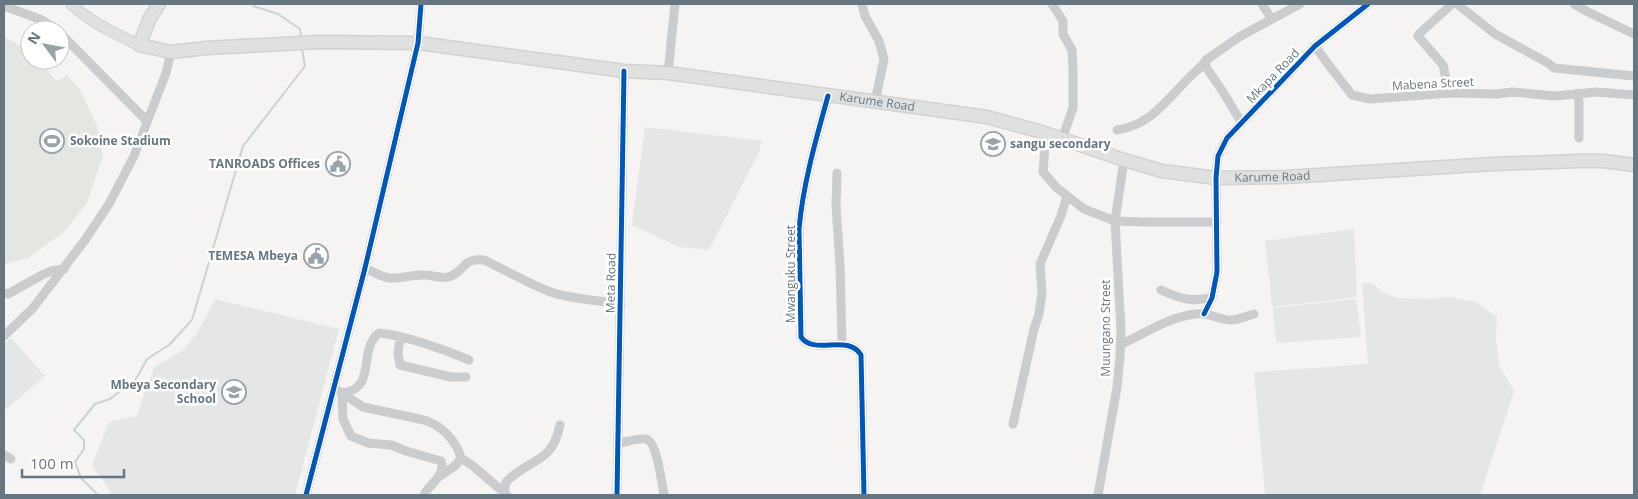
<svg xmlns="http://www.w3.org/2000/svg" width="1638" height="499" viewBox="0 0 1638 499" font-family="'Open Sans',sans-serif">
<rect width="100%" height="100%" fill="#f5f4f3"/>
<path fill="#e5e6e6" d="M645 127 762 141 758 154 709 250 679 247 632 225Z
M1354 229 1357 297 1272 307 1265 241Z
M1362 283H1373L1382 292 1397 298 1430 299 1447 297 1476 302 1497 317 1496 338 1499 365 1514 391 1480 495H1265L1254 372 1368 364Z
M215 299 339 329 295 495H111L108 487 92 466 109 422 137 416 154 367 182 351 197 333Z
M1356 299 1361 337 1276 343 1273 308Z
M11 338 45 376 7 409 4 405V344Z"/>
<path fill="#e4e7e1" d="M4 36 30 52V60H38L57 81 67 75 80 90 98 128 103 155 88 201 64 232 28 258 4 264Z"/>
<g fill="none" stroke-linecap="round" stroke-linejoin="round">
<path stroke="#cad2d4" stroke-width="2" d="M253 6 278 14 300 29 301 39
M98 495 81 478 75 462 84 449V440L74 430 95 404 110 399 136 379 147 359 169 345 192 320 243 146 305 66 302 49"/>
<defs>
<path id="major" d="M71 4C91 23 115 33 139 45"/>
<g id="highway">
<path id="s1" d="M159 4 150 18 139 45 171 52 206 48 320 42 418 43 624 71 668 73 987 117 1042 132 1124 160 1162 171 1216 178 1286 177 1493 164 1578 161H1604L1634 165"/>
</g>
</defs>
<use href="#major" stroke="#d2d2d2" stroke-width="12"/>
<use href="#highway" stroke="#d1d2d2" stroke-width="15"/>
<path stroke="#cacccd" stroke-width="9" d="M862 4 865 16 879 41 884 59 875 102
M1052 4 1063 21V34L1072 50 1073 67V108L1062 139
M1262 4 1271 18
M1457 4 1495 34 1548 63 1554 68 1634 76
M1574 4 1588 12 1634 34
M4 6 42 20 57 30
M60 33 147 121
M1315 46 1331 68 1352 95 1370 99 1451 93 1497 94 1512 92 1554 96 1597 92 1634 95
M668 73 675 4
M1449 93 1443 65 1418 36 1420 33 1452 4
M1577 93 1579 101V138
M828 96C816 139 803 184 799 229L801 337C814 356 848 333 861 355L864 495
M1241 122 1223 92 1206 67V60L1239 37 1300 4
M1117 130C1147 126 1163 105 1183 84 1190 76 1198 70 1205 62
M1046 133 1043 172 1057 188 1084 209 1115 221 1145 222H1217
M837 173 836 206 840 265 842 345
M365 268C373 272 381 277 390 278 402 279 413 274 425 275 432 275 441 279 448 277 465 273 461 257 484 260 505 270 526 282 548 291 571 300 596 299 621 305
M1161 290C1178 298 1193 303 1212 297
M4 293 8 294 42 275 51 271 64 269
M1204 314 1212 298 1217 272 1216 178 1218 156 1227 138 1315 46 1368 4
M4 336 33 308 85 240 109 204 134 156 166 73 171 52
M400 338 398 353 400 365 451 377H466
M1120 345C1146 333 1168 317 1196 314 1210 312 1219 320 1231 320 1238 320 1247 316 1254 314
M334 388 342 393 343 419 351 436 368 443 391 445 406 451 441 461C446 476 429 484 424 495
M342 393 363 407 424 420C441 425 456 440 461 458L456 465 440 476
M342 393C378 389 357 350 379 333 404 335 446 350 469 360
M1013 424 1034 329 1039 314 1042 293 1040 264 1061 216 1067 196
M618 443C626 442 638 438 646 439 657 441 662 485 664 495
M4 455 11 459
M461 458 473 466 501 490 504 492
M306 495 365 268 418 43 421 4
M507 495 504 492 506 482C529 458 552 465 560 425
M617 495 624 71
M1098 495 1117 387 1120 357 1121 330 1115 221 1124 160"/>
<use href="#major" stroke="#dfe0e0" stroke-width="10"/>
<use href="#highway" stroke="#dfe0e0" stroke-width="12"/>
<defs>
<path id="cycleway" d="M828 96C816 139 803 184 799 229L801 337C814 356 848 333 861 355L864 495
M1204 314 1212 298 1217 272 1216 178 1218 156 1227 138 1315 46 1368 4
M306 495 365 268 418 43 421 4
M617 495 624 71"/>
</defs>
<use href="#cycleway" stroke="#fff" stroke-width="8"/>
<use href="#cycleway" stroke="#0057b8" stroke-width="5"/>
</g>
<defs>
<symbol id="stadium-ring" viewBox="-11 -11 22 22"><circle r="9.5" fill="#fff" stroke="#98a3aa" stroke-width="1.5"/><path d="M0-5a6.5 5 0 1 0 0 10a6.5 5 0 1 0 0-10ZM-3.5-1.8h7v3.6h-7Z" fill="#98a3aa"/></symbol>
<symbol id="school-ring" viewBox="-11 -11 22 22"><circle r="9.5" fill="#fff" stroke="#98a3aa" stroke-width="1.5"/><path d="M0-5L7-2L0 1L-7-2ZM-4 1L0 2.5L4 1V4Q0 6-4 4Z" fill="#98a3aa"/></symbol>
<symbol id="civic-ring" viewBox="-11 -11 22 22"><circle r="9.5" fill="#fff" stroke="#98a3aa" stroke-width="1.5"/><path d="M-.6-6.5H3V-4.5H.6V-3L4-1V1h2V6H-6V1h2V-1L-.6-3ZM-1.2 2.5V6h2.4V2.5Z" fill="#98a3aa"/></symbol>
</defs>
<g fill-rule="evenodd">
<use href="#stadium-ring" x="38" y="127" width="28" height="28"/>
<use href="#school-ring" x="979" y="130" width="28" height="28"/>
<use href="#civic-ring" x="324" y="150" width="28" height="28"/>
<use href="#civic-ring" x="302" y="242" width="28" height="28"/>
<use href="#school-ring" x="220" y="378" width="28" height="28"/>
</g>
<g text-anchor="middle" stroke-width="5" stroke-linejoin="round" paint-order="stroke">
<g font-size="12" fill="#667782" stroke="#fff">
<text transform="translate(1273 76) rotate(-46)" y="4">Mkapa Road</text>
<text transform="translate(1433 84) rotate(-3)" y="4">Mabena Street</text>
<text dy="4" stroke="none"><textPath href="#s1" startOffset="789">Karume Road</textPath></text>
<text dy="4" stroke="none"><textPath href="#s1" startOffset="1194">Karume Road</textPath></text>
<text transform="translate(791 274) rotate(-90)" y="4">Mwanguku Street</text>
<text transform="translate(611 283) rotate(-89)" y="4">Meta Road</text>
<text transform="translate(1106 328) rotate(-90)" y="4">Muungano Street</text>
</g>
<g font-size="12" font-weight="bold" fill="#667782" stroke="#fff" text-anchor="end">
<text x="70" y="145" text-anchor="start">Sokoine Stadium</text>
<text x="1010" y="148" text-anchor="start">sangu secondary</text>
<text x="320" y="168">TANROADS Offices</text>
<text x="298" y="260">TEMESA Mbeya</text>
<text x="216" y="389">Mbeya Secondary<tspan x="216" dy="14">School</tspan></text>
</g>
</g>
<rect width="1638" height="499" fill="none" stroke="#667782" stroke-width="10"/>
<g transform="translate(45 45) rotate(302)"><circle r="24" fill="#ffffff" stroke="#c2c9cd"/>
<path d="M0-4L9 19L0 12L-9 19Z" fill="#98a3aa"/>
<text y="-8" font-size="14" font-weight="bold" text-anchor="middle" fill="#667782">N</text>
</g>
<path d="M22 469v8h102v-8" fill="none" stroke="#667782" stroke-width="2.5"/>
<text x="30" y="469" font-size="15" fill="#667782" stroke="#ffffff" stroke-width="4" paint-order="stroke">100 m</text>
</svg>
